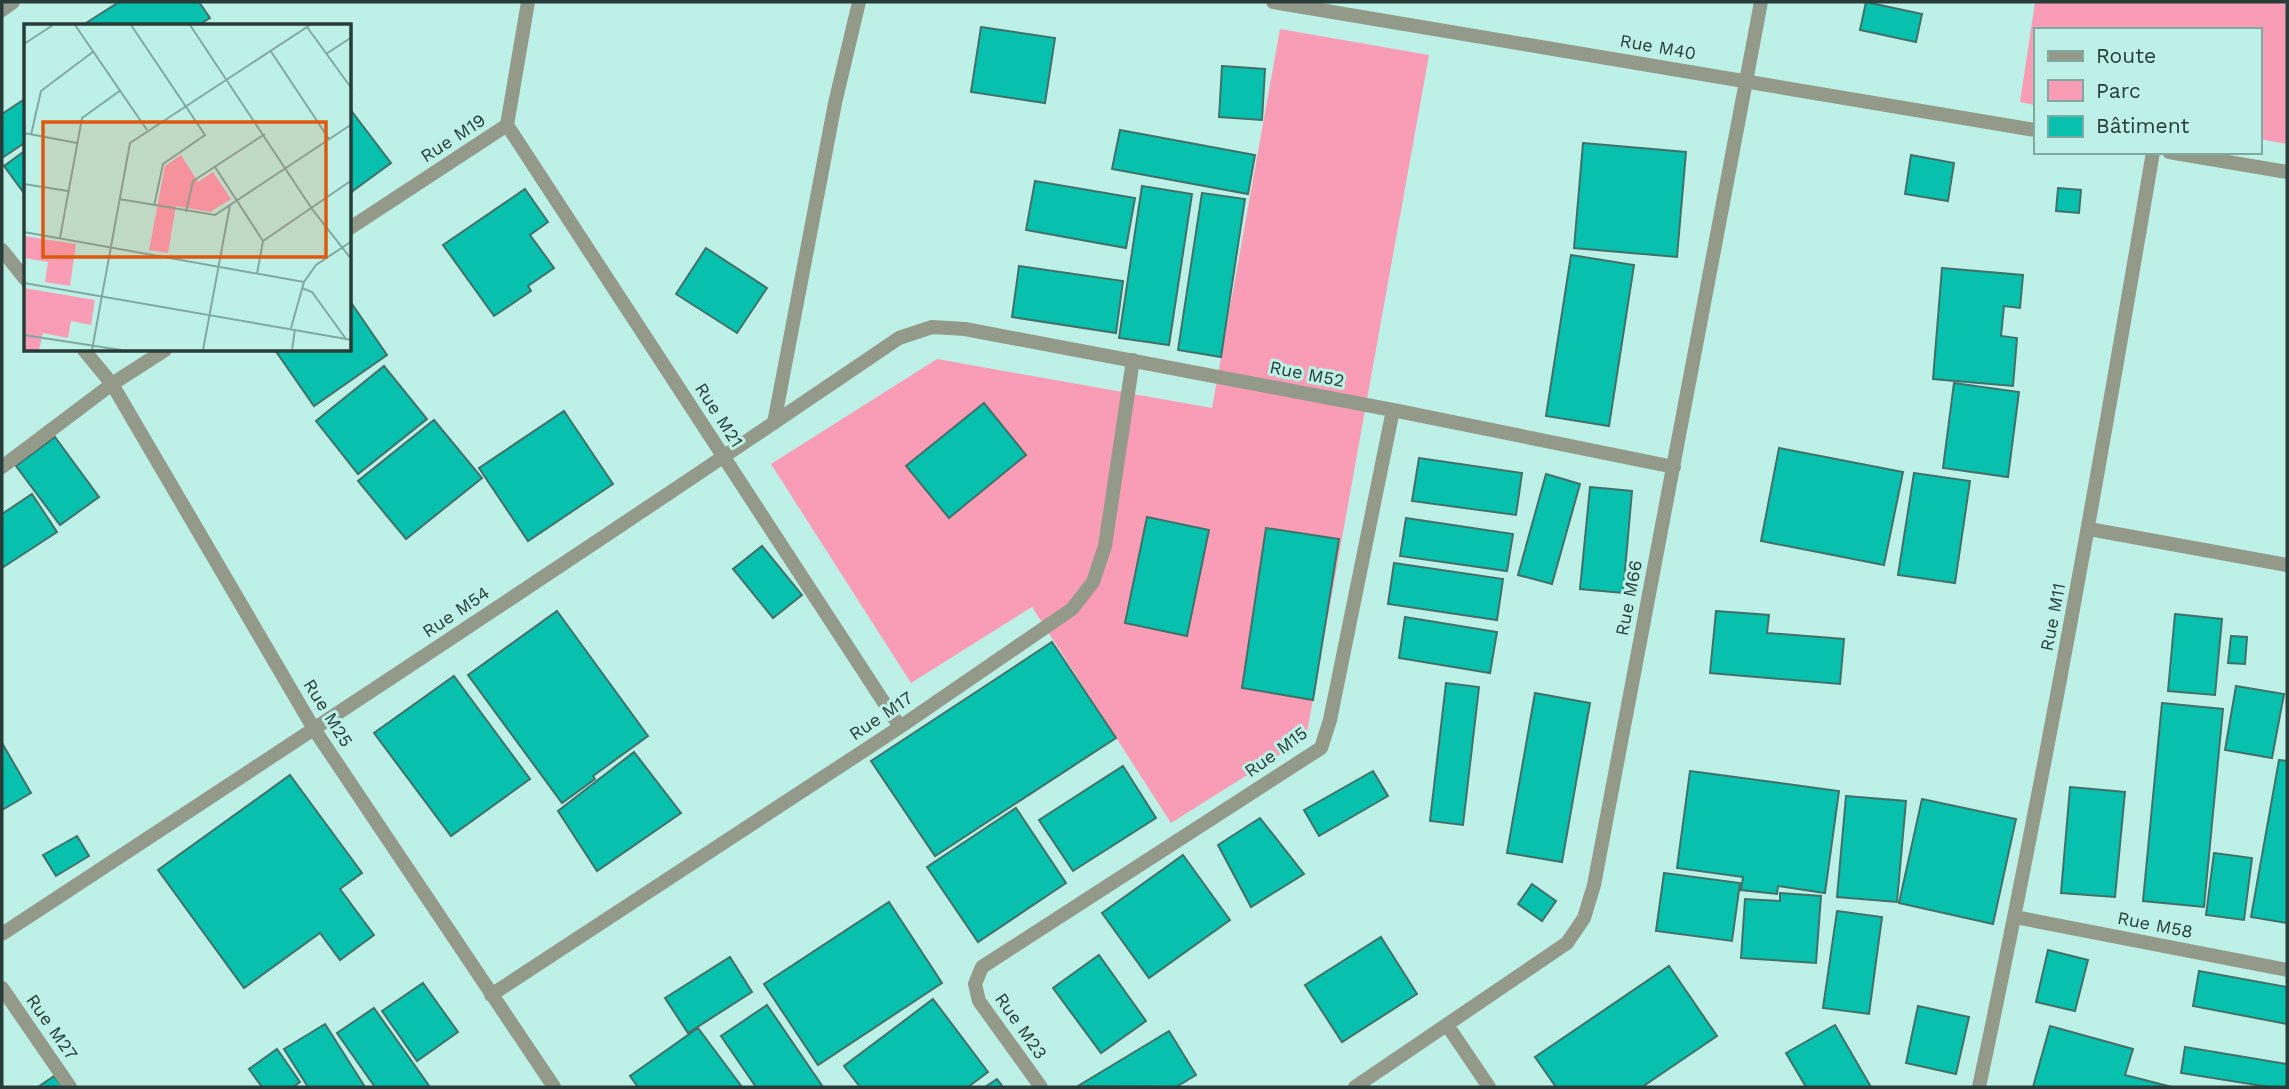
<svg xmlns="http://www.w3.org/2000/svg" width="2289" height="1089" viewBox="0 0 2289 1089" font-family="'Work Sans',sans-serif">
<rect width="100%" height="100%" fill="#bdf1e7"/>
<path fill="#f99db6" d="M2035 2H2287V144L2259 139V30H2035V105L2020 102Z
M1280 29 1429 55 1306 738 1171 823 1032 607 911 683 771 464 937 359 1212 408Z"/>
<path fill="#07c0ad" stroke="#427169" stroke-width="2" d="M119 2H199L210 18 197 26H88L86 23Z
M1866 2 1922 14 1916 42 1860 30Z
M981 27 1055 38 1045 103 971 92Z
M1222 66 1265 69 1262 120 1219 117Z
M26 98V142L2 158V114Z
M350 109 391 163 350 193Z
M1120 130 1255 155 1248 194 1112 169Z
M1583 143 1686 152 1677 257 1574 248Z
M26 150V196L4 166Z
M1911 155 1954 163 1948 201 1905 194Z
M1035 181 1135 198 1126 248 1026 230Z
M1142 186 1192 194 1169 345 1119 338Z
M2058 188 2081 190 2079 213 2056 211Z
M525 189 548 222 530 235 554 268 528 286 531 291 494 316 443 245Z
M1202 193 1245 199 1221 357 1178 350Z
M706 248 767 288 737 333 676 294Z
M1571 255 1634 265 1609 426 1546 416Z
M1019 266 1123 281 1116 333 1012 317Z
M1942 268 2023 275 2020 308 2004 306 2001 336 2017 338 2013 386 1933 379Z
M350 301 387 355 314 406 275 350H350Z
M384 366 427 419 358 474 316 421Z
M1954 383 2019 392 2008 477 1943 468Z
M984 403 1026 455 949 518 906 466Z
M564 411 613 484 528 541 479 468Z
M434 420 482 478 406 539 358 481Z
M55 437 99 497 60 525 16 466Z
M1779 448 1903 472 1884 565 1761 541Z
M1419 458 1522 473 1516 515 1412 501Z
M1914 473 1970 481 1955 583 1898 575Z
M1546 474 1580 484 1552 584 1518 575Z
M1590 487 1632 491 1623 593 1580 589Z
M32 494 57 532 2 568V514Z
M1147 517 1209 530 1187 636 1125 623Z
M1406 518 1513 534 1507 571 1400 556Z
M1266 528 1339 539 1313 700 1242 688Z
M762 546 802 595 773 618 733 569Z
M1394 563 1503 579 1497 620 1388 604Z
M557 611 648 736 593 776 595 779 562 803 468 675Z
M1716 611 1769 615 1767 633 1844 639 1840 684 1710 673Z
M2175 614 2222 619 2215 695 2168 691Z
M1405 617 1497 632 1490 673 1399 658Z
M2231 636 2247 637 2245 664 2228 663Z
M1052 642 1116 738 935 856 871 761Z
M454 676 530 779 451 836 374 733Z
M1446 683 1479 687 1463 825 1430 821Z
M2236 686 2284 694 2272 758 2225 750Z
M1535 693 1590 703 1562 862 1507 853Z
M2162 703 2223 709 2204 907 2143 901Z
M2 743 31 793 2 810Z
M634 752 681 813 597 871 558 811Z
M2279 760 2287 761V923L2251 917Z
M1123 766 1156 818 1073 871 1039 820Z
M1373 771 1388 796 1319 836 1304 810Z
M1690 771 1839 791 1825 893 1778 886 1777 894 1741 890 1743 877 1677 868Z
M290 775 362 873 340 889 374 935 340 960 320 933 244 988 158 870Z
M2070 787 2125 792 2115 897 2061 893Z
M1846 796 1906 801 1897 902 1837 897Z
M1922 799 2016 819 1993 924 1899 903Z
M1016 808 1066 883 978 942 927 867Z
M1260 818 1304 874 1251 907 1218 845Z
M77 836 89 856 56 876 43 855Z
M2214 853 2252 858 2244 920 2206 915Z
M1183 855 1230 920 1149 978 1102 913Z
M1664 873 1740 883 1732 941 1656 931Z
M1532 884 1556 901 1542 921 1518 904Z
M1780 893 1821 896 1816 963 1741 958 1745 899 1780 901Z
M889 902 942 983 818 1065 764 984Z
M1837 911 1882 917 1869 1014 1823 1008Z
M1381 937 1417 994 1342 1042 1305 985Z
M2048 950 2088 960 2075 1011 2036 1002Z
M1099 955 1146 1021 1101 1053 1053 988Z
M730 957 752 992 688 1033 665 998Z
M1669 966 1717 1036 1642 1087H1556L1535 1057Z
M2199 971 2287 987V1024L2193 1006Z
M423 983 458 1032 417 1061 382 1011Z
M933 999 988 1072 968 1087H860L844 1066Z
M767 1005 823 1087H756L721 1036Z
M1918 1006 1969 1017 1956 1074 1906 1063Z
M374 1008 430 1087H375L337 1033Z
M325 1024 365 1087H308L284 1049Z
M1835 1025 1871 1087H1806L1786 1053Z
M2050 1026 2133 1049 2125 1075 2172 1087H2033Z
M698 1028 742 1087H638L630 1076Z
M1169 1031 1196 1075 1176 1087 1078 1086Z
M2185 1047 2287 1064V1087H2269L2181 1073Z
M277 1049 300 1082 293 1087H262L249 1069Z
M54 1076 63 1087H38Z
M997 1079 1003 1087H985Z"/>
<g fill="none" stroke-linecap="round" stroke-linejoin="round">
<path stroke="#949a89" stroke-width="14" d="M1273 2 2035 130
M2 10 13 2
M507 125 900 727
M2169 152 2287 172
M350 228 507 125 528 2
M2 250 26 280
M84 350 112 384 314 729 554 1087
M774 423 835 103 859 2
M2 467 112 384 165 350
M2089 529 2287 565
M2015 917 2287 970
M2 934C302 737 602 540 899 338L932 327 965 329 1393 410 1674 467
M2 988 70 1087
M491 995 900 727 1072 609 1093 582 1105 546 1133 360
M1447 1025 1489 1087
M1041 1087 979 1001 975 984 982 967 1321 748 1330 720 1393 410
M1355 1087 1567 943 1584 918 1594 885 1761 2
M1979 1087C2045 777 2100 465 2153 152"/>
</g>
<g text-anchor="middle" stroke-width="6" stroke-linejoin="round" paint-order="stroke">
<g font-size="18" fill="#283c39" stroke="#bdf1e7">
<text transform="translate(1658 47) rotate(10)" y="6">Rue M40</text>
<text transform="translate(453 138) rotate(-33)" y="6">Rue M19</text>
<text transform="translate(1307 374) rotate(11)" y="6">Rue M52</text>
<text transform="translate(719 415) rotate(57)" y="6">Rue M21</text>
<text transform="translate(1629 598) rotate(-79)" y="6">Rue M66</text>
<text transform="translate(456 612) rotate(-34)" y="6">Rue M54</text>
<text transform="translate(2053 617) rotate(-79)" y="6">Rue M11</text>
<text transform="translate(328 713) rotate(58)" y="6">Rue M25</text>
<text transform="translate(881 716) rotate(-34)" y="6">Rue M17</text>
<text transform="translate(1276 752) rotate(-36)" y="6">Rue M15</text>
<text transform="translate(2155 925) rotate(11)" y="6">Rue M58</text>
<text transform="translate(1021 1026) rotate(55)" y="6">Rue M23</text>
<text transform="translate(52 1027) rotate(55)" y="6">Rue M27</text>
</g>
</g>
<g transform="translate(24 24)">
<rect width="327" height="327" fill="#bdf1e7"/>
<path d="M157 131 174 158 189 148 207 175 186 188 152 182 144 229 125 226 141 142ZM0 212 52 220 46 262 21 258 24 238 0 234ZM0 264 71 276 67 301 47 297 44 314 19 309 15 326H0Z" fill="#f99db6"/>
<path fill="none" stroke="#81a9a1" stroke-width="2" d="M51 1 123 106M107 1 181 111 139 140 130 182M166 1 288 185 328 236M283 3 328 65M0 20 29 1M246 26 305 115M302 30 328 13M0 109 53 119M7 111 17 67 70 27M191 143 239 217M0 160 44 167M95 175 191 191 328 100M162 188 169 157 241 110M0 208 280 258M36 214 58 94 97 66M233 250 239 217 328 156M0 259 328 316M278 264 288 268 322 315M267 304 280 258 292 241 328 217M0 311 97 326M68 326 106 119 286 1M179 326 206 181M268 326 271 305"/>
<path fill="#de580e" fill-opacity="0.15" stroke="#de580e" stroke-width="3.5" d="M19 98H302V233H19Z"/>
<rect width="327" height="327" fill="none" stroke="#283c39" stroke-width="3.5"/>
</g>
<rect width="2289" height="1089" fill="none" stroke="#283c39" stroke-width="7"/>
<rect x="2034" y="28" width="228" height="126" fill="#bdf1e7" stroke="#81a9a1" stroke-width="2"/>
<rect x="2048" y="51" width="35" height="10" fill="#949a89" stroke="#81a9a1" stroke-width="2"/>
<text x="2096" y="63" font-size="21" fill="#283c39">Route</text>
<rect x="2048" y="80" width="35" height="21" fill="#f99db6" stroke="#81a9a1" stroke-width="2"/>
<text x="2096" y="98" font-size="21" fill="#283c39">Parc</text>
<rect x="2048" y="116" width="35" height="21" fill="#07c0ad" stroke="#81a9a1" stroke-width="2"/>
<text x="2096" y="133" font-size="21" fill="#283c39">Bâtiment</text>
</svg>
